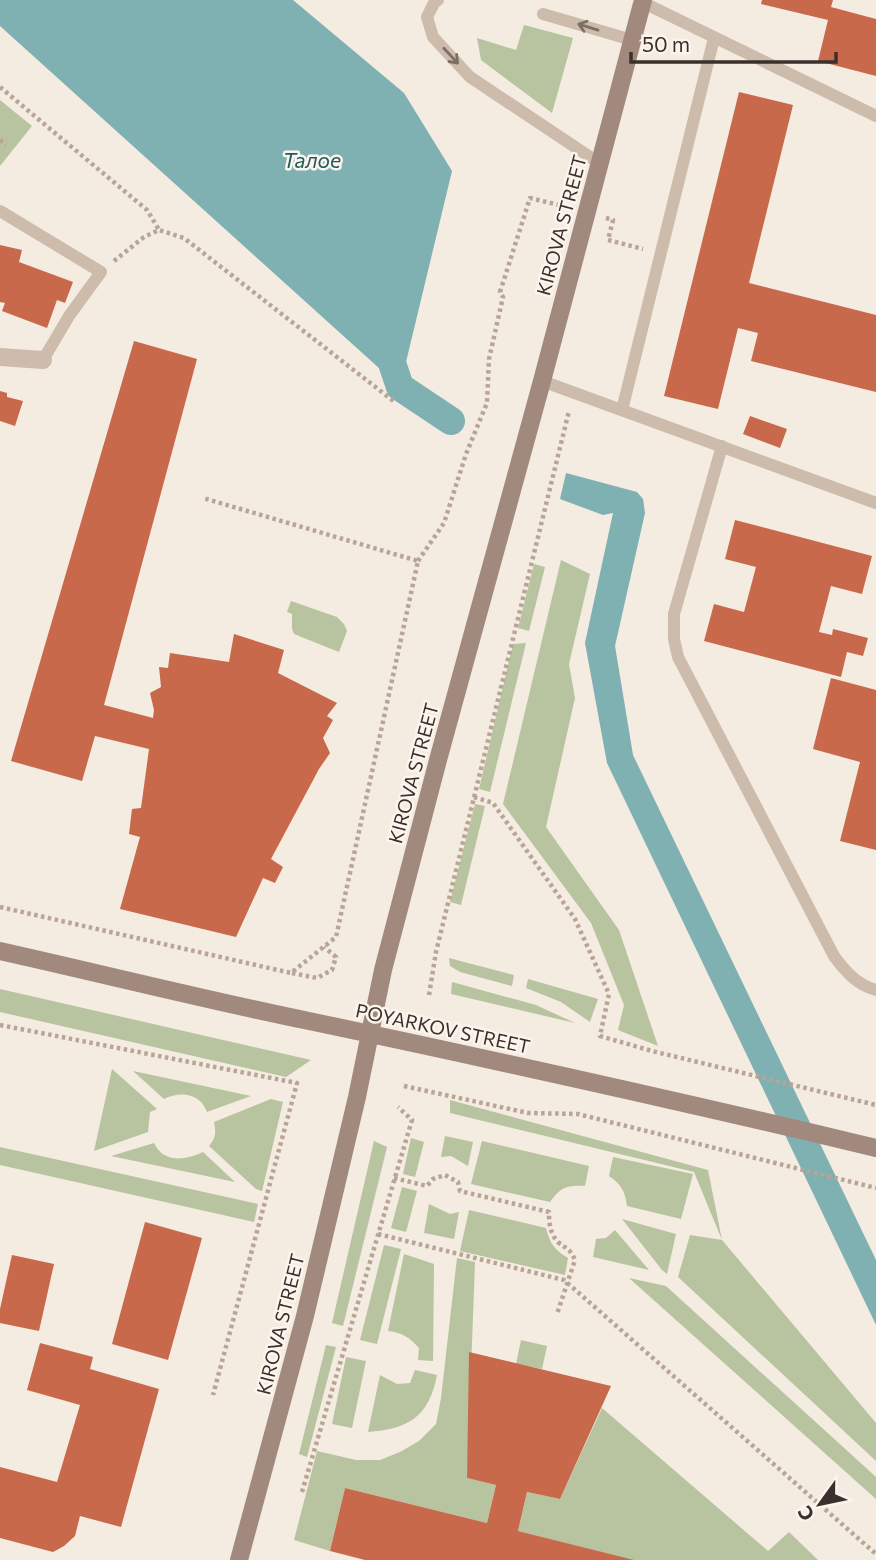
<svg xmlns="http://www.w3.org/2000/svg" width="876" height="1560" viewBox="0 0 876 1560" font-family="Commissioner,sans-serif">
  <rect width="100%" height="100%" fill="#f4ebe1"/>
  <path fill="#b8c4a0" d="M524 25 573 38 552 113 481 60 477 38 516 50Z
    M0 100 32 126 0 166Z
    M561 560 590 574 569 664 575 698 546 827 619 930 658 1046 618 1030 624 1005 591 923 503 804Z
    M534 564 545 567 529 631 518 628Z
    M291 601 337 617 344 624 347 631 339 652 294 634 292 629V614L287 612Z
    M526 643 490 792 479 789 513 644Z
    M475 804 485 806 461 905 450 902Z
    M449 958 514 975 512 986 460 972 450 966Z
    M528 979 598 999 590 1022 561 1002 526 988Z
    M452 982 536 1005 575 1023 451 994Z
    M0 989 311 1060 286 1077 0 1012Z
    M112 1069 157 1109 150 1112 148 1132 94 1151Z
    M133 1071 251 1096 207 1112C200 1093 180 1091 164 1099Z
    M271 1099 283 1102 262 1191 256 1189 209 1146C216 1137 216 1133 214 1122Z
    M450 1100 708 1170 722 1240 876 1423V1461L678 1277 690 1235 722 1240 694 1172 450 1113Z
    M445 1136 473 1142 468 1166 451 1156 441 1157Z
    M411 1138 424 1142 415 1177 403 1174Z
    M374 1141 387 1147 343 1326 332 1323Z
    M482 1141 589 1166 585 1186C566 1185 561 1187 550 1202L471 1184Z
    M154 1143C164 1164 186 1160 203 1152L235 1182 111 1156Z
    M0 1147 258 1204 254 1222 0 1165Z
    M613 1157 693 1174 681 1219 627 1206C625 1191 621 1184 609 1176Z
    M402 1187 417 1191 406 1232 391 1228Z
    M429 1204 450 1214 459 1212 454 1239 424 1233Z
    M469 1210 546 1228C550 1244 555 1250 568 1258L565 1275 460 1251Z
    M622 1219 676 1234 667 1274 662 1270Z
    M615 1230 649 1270 593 1257 596 1239 606 1238Z
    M384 1245 401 1249 377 1344 360 1340Z
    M404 1254 434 1264 433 1361 418 1360 419 1348C409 1337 403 1333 388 1331Z
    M457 1258 475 1262 467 1478 496 1485 487 1523 345 1488 330 1551 294 1540 317 1451 356 1460H380L400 1452 419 1441 436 1424 441 1398Z
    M629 1278 666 1286 876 1477V1499Z
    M521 1340 547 1346 542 1369 516 1364Z
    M326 1345 336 1347 307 1457 299 1454Z
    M346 1357 366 1361 352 1428 332 1424Z
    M415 1370 437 1375C429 1417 408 1429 368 1432L380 1375 397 1384 410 1383Z
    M602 1408 768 1551 789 1532 818 1560H631L518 1531 527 1492 560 1499Z"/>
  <path fill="#7fb0b2" d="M0 0H293L404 93 452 171 400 387 0 26Z
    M566 473 637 492 643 499 645 513 615 646 633 755 876 1260V1325L607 763 585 643 613 513 603 515 560 499Z"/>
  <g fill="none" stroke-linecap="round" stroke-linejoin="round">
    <path stroke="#7fb0b2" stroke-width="28" d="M388 351 400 387 451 421"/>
  </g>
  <path fill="#c8694b" d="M762 0H833L831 7 876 19V76L818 61 828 20 761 4Z
    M739 92 793 105 749 283 876 315V392L751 361 758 333 738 328 718 409 664 396Z
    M0 245 22 250 19 262 73 282 65 303 57 300 47 328 2 311 5 303 0 302Z
    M134 341 197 359 104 705 153 718 154 710 150 693 161 687 159 667 168 668 170 653 229 662 234 634 284 650 278 673 337 703 327 716 333 720 323 738 330 753 319 769 271 859 283 867 275 883 263 878 236 937 120 909 140 837 129 834 132 809 141 808 149 749 95 736 82 781 11 761Z
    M0 391 7 393V397L23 401 15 426 0 421Z
    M750 416 787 429 780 448 743 434Z
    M735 520 872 556 862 594 831 586 819 632 832 635 833 629 868 638 863 656 847 652 841 677 704 641 714 604 744 612 756 567 725 559Z
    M831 678 876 690V850L840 841 860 762 813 749Z
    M145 1222 202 1238 168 1360 112 1344Z
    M12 1255 54 1264 39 1331 0 1323V1309Z
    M40 1343 93 1357 90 1369 159 1389 121 1527 80 1516 75 1536 64 1546 53 1552 0 1538V1467L57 1482 80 1405 27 1390Z
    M469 1352 611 1386 560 1499 527 1492 518 1531 634 1560H365L330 1551 345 1488 487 1523 496 1485 467 1478Z"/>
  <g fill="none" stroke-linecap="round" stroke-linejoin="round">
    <path stroke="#b9a596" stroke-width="4.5" stroke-dasharray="3.5 3.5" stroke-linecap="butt" d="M0 87 147 210 159 230
      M0 140 6 145
      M606 218 613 220 608 240 643 249
      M114 261 144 237 159 230 184 238 396 403
      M418 561 444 523 466 454 487 403 489 359 503 297 500 292 530 198 567 207
      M474 797 493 803 575 919 609 994 600 1036 652 1051 876 1105
      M0 907 291 973 336 937 418 561 203 498
      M292 973 317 978 332 970 336 957 324 947
      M429 995 436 952 569 411
      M0 1025 297 1083 213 1395
      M404 1086 528 1113 578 1114 876 1188
      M394 1178 427 1186 433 1179 445 1175 458 1182 460 1191 549 1212C549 1223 550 1234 558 1242 566 1249 570 1248 575 1260L557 1314
      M378 1234 564 1280 876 1554
      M302 1492 412 1120 398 1107"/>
    <path stroke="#cdbbac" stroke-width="12" d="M438 0 434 3 427 17 433 37 470 77 599 163
      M642 2 876 116
      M543 14 632 40
      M0 211 101 272 69 316 43 360
      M542 381 876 503
      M622 410 714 38
      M722 446 674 614V639L678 657 834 956C845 971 857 985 876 990"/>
    <path stroke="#cdbbac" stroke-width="18" d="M0 357 43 360"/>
    <path stroke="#a18a7d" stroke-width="18" d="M0 951C103 974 206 1000 309 1021 499 1061 688 1103 876 1148
      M239 1560 305 1316 357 1097 383 970 438 760 542 381 643 0"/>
  </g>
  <defs><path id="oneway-shaft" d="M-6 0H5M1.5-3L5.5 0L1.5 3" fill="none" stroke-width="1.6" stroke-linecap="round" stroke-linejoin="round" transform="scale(1.75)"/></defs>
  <g stroke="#7d6f65">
    <use href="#oneway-shaft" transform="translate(588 27) rotate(-163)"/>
    <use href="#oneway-shaft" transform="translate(451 56) rotate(47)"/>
  </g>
  <g text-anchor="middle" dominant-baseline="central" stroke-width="5" stroke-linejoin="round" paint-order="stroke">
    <g font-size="19" fill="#3b302b" stroke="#fbf5ee">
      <text transform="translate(561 225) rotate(-75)">KIROVA STREET</text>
      <text transform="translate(413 773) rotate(-75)">KIROVA STREET</text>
      <text transform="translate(443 1028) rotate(12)">POYARKOV STREET</text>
      <text transform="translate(280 1324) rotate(-76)">KIROVA STREET</text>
    </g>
    <g font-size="21" font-style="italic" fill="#1f5a5e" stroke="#fbf5ee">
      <text x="312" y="159">Талое</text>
    </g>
  </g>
  <g transform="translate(820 1504) rotate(237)" stroke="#fbf5ee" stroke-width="5" paint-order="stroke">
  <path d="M0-5L12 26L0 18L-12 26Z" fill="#3b302b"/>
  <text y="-10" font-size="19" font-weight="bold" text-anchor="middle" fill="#3b302b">С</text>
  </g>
  <path d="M631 52v10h205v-10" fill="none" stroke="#3b302b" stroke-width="3.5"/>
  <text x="642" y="52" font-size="21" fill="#3b302b" stroke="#fbf5ee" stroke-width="5" paint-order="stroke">50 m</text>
</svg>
